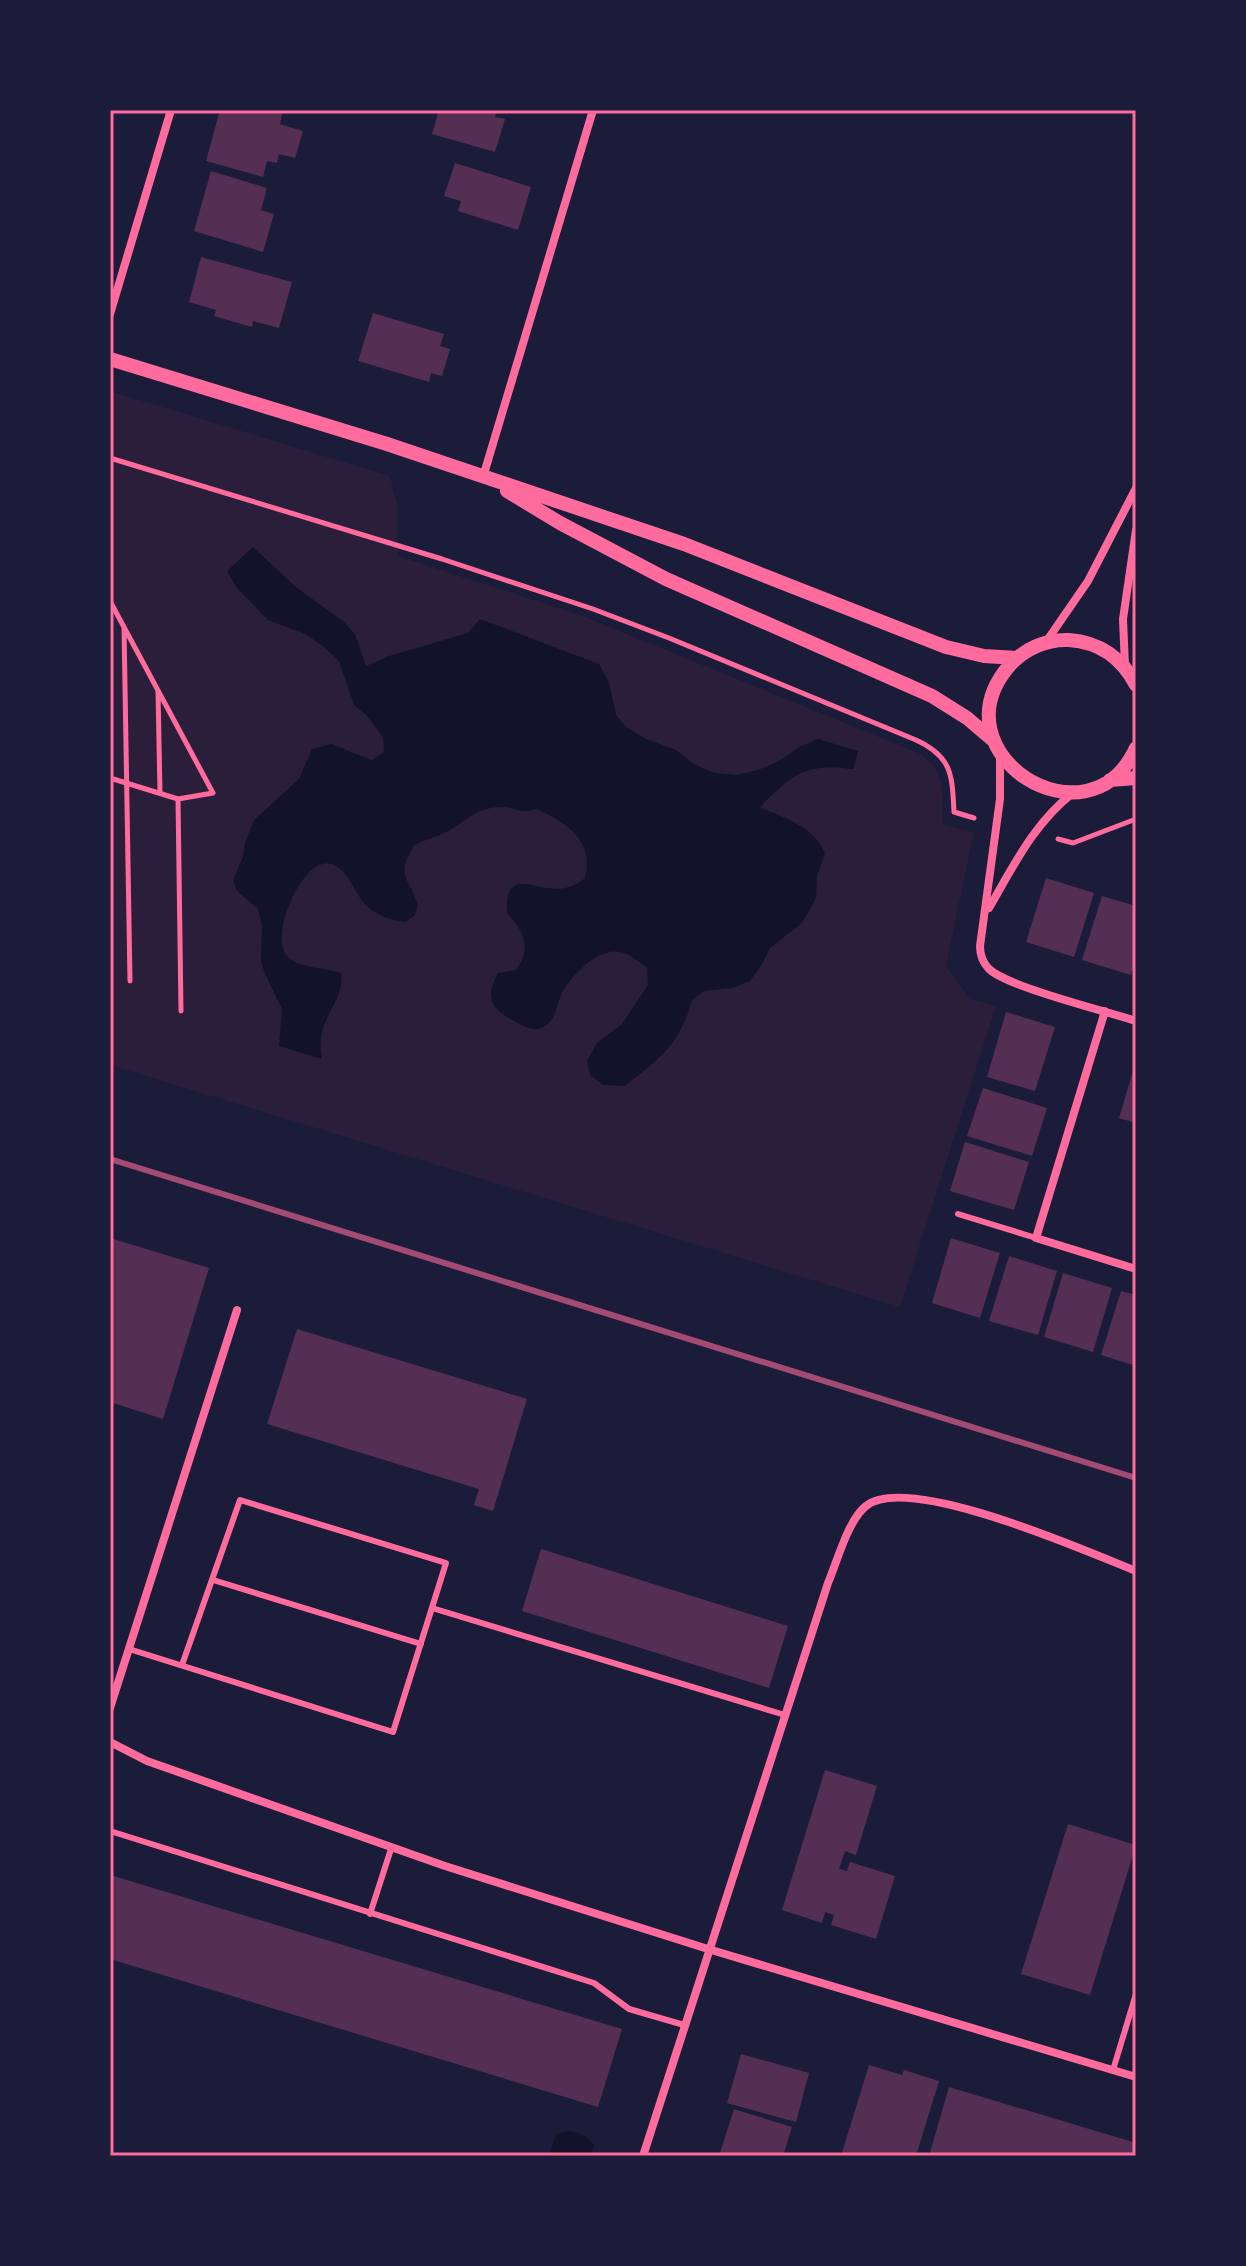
<svg xmlns="http://www.w3.org/2000/svg" width="1246" height="2266" viewBox="0 0 1246 2266" font-family="'Space Grotesk',sans-serif">
  <rect width="100%" height="100%" fill="#1b1b3a"/>
  <path fill="#2a1e3b" d="M110 391 390 476 397 504 398 556 580 615 921 754C947 774 942 795 943 825L974 832 946 966 970 999 996 1006 900 1307 110 1065Z"/>
  <path fill="#12122b" d="M253 547 297 588 343 621 355 634 366 666 389 656 468 633 480 619 599 664 609 682 616 715 626 727 646 739 676 750 694 764 714 773 737 775 758 770 779 761 799 747 818 739 858 751 853 769C804 763 793 774 760 807 784 818 814 826 825 853L817 876 816 898 802 923 770 948 762 964 750 981 733 988 704 991 692 1000C680 1045 660 1058 625 1086L603 1085 590 1075 587 1061 597 1043 622 1024 648 985 647 968C639 962 630 954 620 952 598 947 571 976 562 993 556 1005 556 1019 545 1026 535 1033 525 1027 516 1022 492 1010 484 998 498 973L516 970C532 948 524 931 507 913 505 869 530 888 556 889 568 889 576 885 585 878 594 840 568 824 537 809 516 815 517 806 501 807 475 807 464 824 444 833 434 838 424 840 414 845 395 877 409 877 418 905L415 915 406 922C391 920 378 917 367 906 353 894 345 855 319 865 297 874 269 939 288 957 300 969 325 967 341 973 346 1002 314 1017 322 1059L279 1046 282 1009 265 974 261 961 262 925 258 909 237 891 233 880 243 857 245 843 254 820 299 779 312 749 331 744 372 760 384 752 383 737 366 715 354 705 339 661 324 647 307 635 268 620 237 588 227 571Z
    M568 2131C580 2133 586 2135 594 2145L591 2156H549L556 2134Z"/>
  <path fill="#542f53" d="M220 110H283L280 124 303 131 295 158 279 154 277 163 267 161 263 177 206 161Z
    M439 110H497L495 117 505 119 495 152 432 134Z
    M455 163 531 187 518 230 458 211 461 201 444 196Z
    M211 171 267 188 261 210 274 214 263 252 194 231Z
    M201 257 292 282 279 328 253 321 252 327 214 316 216 310 189 302Z
    M373 313 444 334 440 346 450 349 442 376 431 373 429 382 358 361Z
    M1046 878 1094 893 1074 957 1026 942Z
    M1102 896 1136 906V958L1131 975 1082 960Z
    M1006 1012 1055 1027 1035 1091 987 1077Z
    M1135 1064H1136V1123L1119 1118Z
    M983 1088 1047 1108 1032 1156 967 1136Z
    M965 1142 1029 1162 1014 1210 950 1191Z
    M110 1238 209 1268 163 1419 110 1402Z
    M951 1238 1000 1253 980 1318 932 1303Z
    M1009 1256 1057 1271 1038 1335 989 1321Z
    M1063 1273 1112 1288 1093 1352 1044 1337Z
    M1121 1291 1136 1295V1366L1101 1355Z
    M297 1329 527 1399 493 1511 474 1505 479 1489 267 1424Z
    M541 1549 788 1626 769 1688 522 1611Z
    M825 1770 877 1786 856 1855 845 1851 839 1869 847 1871 850 1862 895 1876 876 1939 831 1925 834 1915 825 1912 822 1923 782 1910Z
    M1068 1824 1136 1845 1090 1995 1021 1974Z
    M110 1875 622 2029 598 2107 110 1959Z
    M741 2054 809 2073 796 2122 727 2103Z
    M869 2065 902 2075 904 2070 939 2081 916 2156H841Z
    M949 2087 1136 2143V2156H929Z
    M734 2109 792 2127 783 2156H719Z"/>
  <g fill="none" stroke-linecap="round" stroke-linejoin="round">
    <path stroke="#ff6b9d" stroke-width="5" d="M110 458 442 559 593 609 669 638 916 740C953 757 952 776 954 812L974 818
      M110 601 213 793 178 799 110 778
      M124 627 130 981
      M158 691 160 793
      M178 799 181 1011
      M1058 839 1073 843 1136 819"/>
    <path stroke="#ff6b9d" stroke-width="6" d="M958 1214 1036 1238
      M213 1580 421 1644
      M432 1608 785 1715
      M129 1649 393 1732 446 1563 240 1500 182 1665
      M110 1831 594 1983 629 2009 684 2025
      M370 1914 391 1849
      M1113 2070 1136 1994"/>
    <path stroke="#ff6b9d" stroke-width="8" d="M110 314 171 110
      M483 477 593 110
      M1046 642 1088 581 1136 488
      M1125 666 1123 619 1136 530
      M1000 753V799L980 946C980 955 982 962 989 969 1008 987 1105 1011 1136 1021
      M989 908C1014 865 1034 823 1074 792
      M1105 1011 1036 1238 1136 1269
      M110 1708 237 1310
      M110 1742 147 1761 445 1866 708 1949 1136 2077
      M643 2156 828 1583C837 1562 848 1520 866 1506 908 1472 1088 1552 1136 1571"/>
    <path stroke="#ff6b9d" stroke-width="14" d="M110 359 387 444 684 544 946 647 984 656 1017 658
      M507 491 560 523 666 579 932 696 967 718 994 741
      M1136 685C1122 658 1099 642 1069 640 1046 639 1024 649 1009 666 934 754 1089 851 1136 748
      M1110 780 1136 778"/>
    <path stroke="#a44b75" stroke-width="6" d="M110 1159 1136 1478"/>
  </g>
  <rect width="1246" height="2266" fill="none" stroke="#1b1b3a" stroke-width="224"/>
  <rect x="112" y="112" width="1022" height="2042" fill="none" stroke="#ff6b9d" stroke-width="3"/>
</svg>
